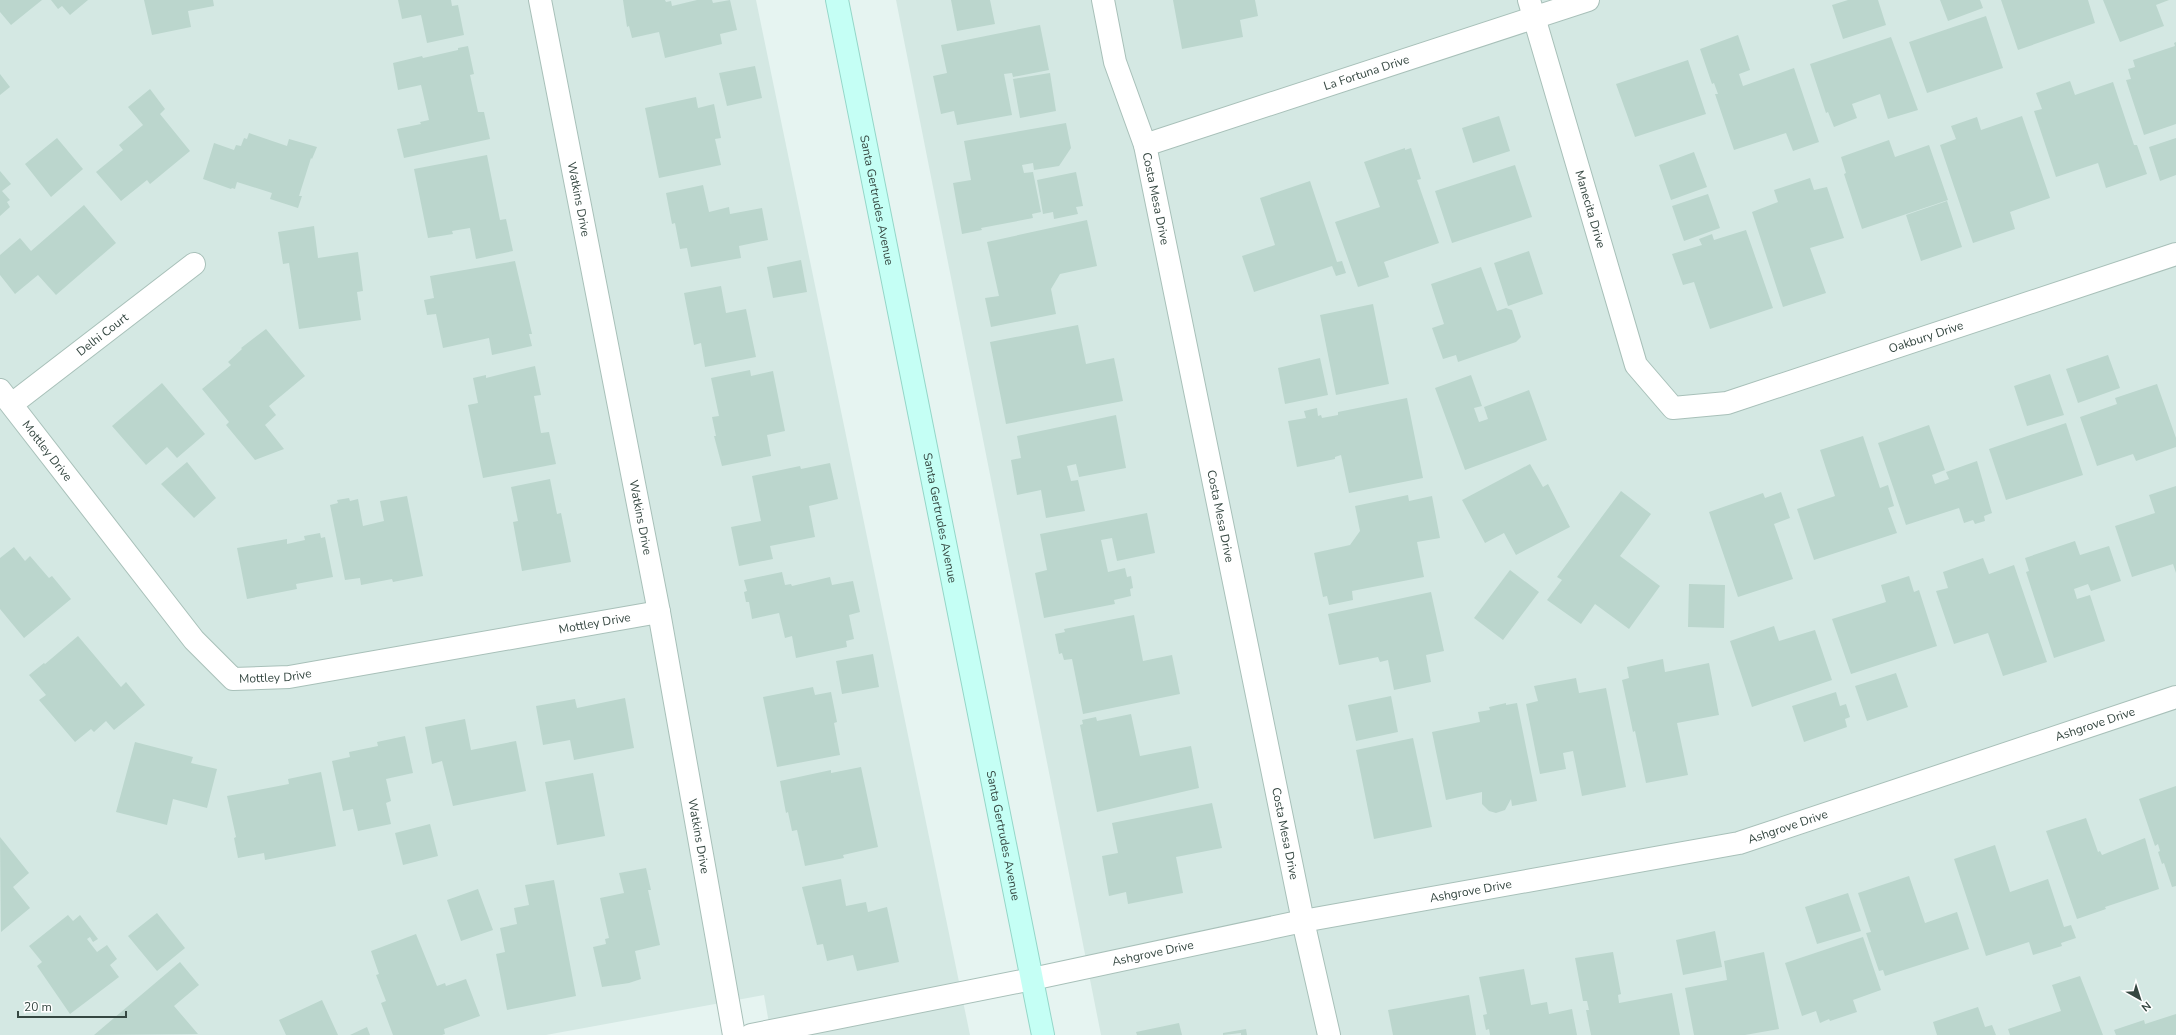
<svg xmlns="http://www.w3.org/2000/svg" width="2176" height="1035" viewBox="0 0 2176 1035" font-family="'Nunito Sans',sans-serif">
  <rect width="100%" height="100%" fill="#e6f4f1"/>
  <path fill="#d4e8e3" d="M0 0H756L970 1035H771L764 995 546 1035H0Z
    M896 0H2176V1035H1101Z"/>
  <path fill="#bbd6cd" d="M0 0H42L11 25 0 12Z
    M51 0H88L70 15 62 6 58 9Z
    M144 0H213L214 6 188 11 191 27 152 35Z
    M398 0H451L452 6 458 5 464 35 427 43 421 15 402 19Z
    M623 0H665L666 2 671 1 672 6 697 0H712L713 3 730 0 737 30 720 34 722 44 665 58 659 32 632 38 629 26 627 27Z
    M951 0H990L995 24 957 31Z
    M1173 0H1255L1258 16 1240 20 1243 37 1182 49Z
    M1848 0H1878L1886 25 1843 39 1832 5Z
    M1940 0H1980L1983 8 1948 21Z
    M2001 0H2088L2095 23 2018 50Z
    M2103 0H2169L2156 5 2164 26 2120 42Z
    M1986 16 2003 68 1927 93 1909 42Z
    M1040 25 1049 70 1013 77 1012 73 1004 74 1012 115 957 125 954 111 941 114 933 76 947 73 941 45Z
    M1738 35 1750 70 1739 74 1743 86 1794 68 1819 142 1793 151 1786 133 1734 150 1715 94H1718L1714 83 1712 84 1700 49Z
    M1891 37 1918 110 1888 119 1880 94 1852 104 1857 118 1834 127 1828 112 1826 113 1810 64Z
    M2176 42V124L2144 135 2126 80 2131 79 2128 69 2135 67 2133 60 2175 46 2174 43Z
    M468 46 474 74 470 75 478 112H484L490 139 404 158 397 129 421 124 420 122 429 120 421 85 398 90 393 63 422 56 423 58 458 50V48Z
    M1688 60 1706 114 1635 137 1616 84Z
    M755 66 762 98 727 106 719 73Z
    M1050 73 1056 111 1020 118 1013 79Z
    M0 74 10 87 0 95Z
    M2070 81 2075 95 2113 82 2134 145H2137L2147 174 2106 188 2098 163 2056 177 2034 111 2042 109 2036 93Z
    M150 89 165 109 160 114 190 151 150 184 147 180 121 201 96 172 123 150 119 145 143 125 128 107Z
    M696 97 698 108 714 104 721 138 715 139 721 165 659 178 645 108Z
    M1499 116 1510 151 1473 163 1462 128Z
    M2022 116 2050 198 2010 212 2015 229 1973 243 1940 145 1956 139 1951 126 1977 117 1981 130Z
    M1066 123 1071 148 1059 166 1034 170 1033 163 1022 165 1024 173 1033 172 1041 212 1032 214 1033 218 981 228 982 230 962 234 953 183 971 180 964 141Z
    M249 133 287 146 289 139 317 147 312 159 311 158 299 196H302L298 208 270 199 272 193 237 182 235 189 232 188 231 189 203 179 214 143 234 150 236 145 241 146 244 138 247 139Z
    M57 138 83 169 51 197 25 164Z
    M2176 138V175L2160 181 2149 147Z
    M1889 140 1895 157 1929 145 1948 200 1862 229 1844 174 1846 173 1841 157Z
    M1405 148V150L1411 148 1421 179 1417 180 1439 243 1384 262 1389 277 1358 287 1335 222 1380 207 1364 162Z
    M1694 152 1707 187 1671 200 1659 165Z
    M487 155 500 220 506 219 513 251 476 259 470 228 452 231 453 234 428 238 414 169Z
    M1515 165 1532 217 1452 243 1435 191Z
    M0 171 11 184 2 191 10 200 7 202 10 207 0 216Z
    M1076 172 1083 206 1076 207 1078 214 1054 219 1053 212 1043 214 1037 180Z
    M1810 178 1814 190 1827 187 1844 238 1810 248 1826 293 1783 307 1752 212 1778 202 1774 190Z
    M1310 181 1337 262 1342 261 1346 273 1336 276 1332 266 1254 292 1242 256 1275 245 1260 198Z
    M703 185 709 212 729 207 730 214 762 208 768 240 739 246 741 258 691 267 687 248 680 249 675 223 672 224 666 193Z
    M1708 194 1720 228 1684 241 1672 206Z
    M1947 201 1962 247 1921 261 1906 215Z
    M84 205 116 243 56 295 38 275 15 294 0 275V255L20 238 31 251Z
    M1087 220 1097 266 1060 274 1051 289 1056 314 991 327 985 298 999 296 987 242Z
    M314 226 318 258 358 252 363 291 357 292 361 320 299 329 289 263 283 264 278 232Z
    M1746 230 1773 308 1710 329 1694 282 1683 285 1672 254 1702 245 1699 239 1712 234 1714 240Z
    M1529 251 1543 294 1508 306 1494 263Z
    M801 260 807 292 773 298 767 267Z
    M515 261 532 334H529L532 346 492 355 489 338 443 348 436 314 427 315 424 300 434 298 430 276Z
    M1481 267 1497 311 1506 308 1512 310 1521 337 1516 342 1458 362 1456 355 1443 359 1432 328 1444 324 1431 284Z
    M721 286 726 313 746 309 756 357 705 367 701 343 694 345 684 293Z
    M1373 304 1389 384 1336 395 1320 315Z
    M1078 325 1086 364 1114 358 1123 401 1006 424 990 342Z
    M266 329 305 376 269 406 276 415 265 425 284 449 255 460 226 425 229 422 202 389 231 365 228 362 242 349 241 348Z
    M2108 355 2120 388 2078 403 2066 369Z
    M1320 358 1328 395 1285 404 1278 368Z
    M535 366 541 395 534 396 541 433 549 432 556 464 483 478 468 405 478 403 473 378 486 375V378Z
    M750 370 751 376 773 371 785 431 767 435 771 456 722 466 714 436H716L712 417 719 416 711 378Z
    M2050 374 2064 415 2027 426 2014 386Z
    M1471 375 1482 406 1474 408 1479 422 1488 419 1484 407 1529 390 1547 440 1465 470 1435 388Z
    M162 383 205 434 177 458 167 447 146 465 112 426Z
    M2157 384 2176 438V447L2136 461 2133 454 2097 466 2080 417 2117 404 2115 398Z
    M1407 398 1423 478 1349 493 1341 455 1335 457V459L1297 467 1288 421 1306 418 1304 411 1317 408 1318 416 1321 415 1322 418 1338 415V412Z
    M1116 415 1126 468 1079 477 1076 464 1067 466 1071 481 1078 480 1085 511 1046 518 1041 490 1017 495 1011 460 1021 458 1017 436Z
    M2066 423 2083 475 2006 500 1989 449Z
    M1929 425 1945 470 1932 475 1935 484 1949 479 1946 472 1977 461 1992 513 1984 516 1985 521 1975 524 1973 520 1964 523 1959 508 1906 525 1878 443Z
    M1863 436 1880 488 1888 485 1894 506 1888 508 1897 533 1814 560 1797 509 1835 496 1820 450Z
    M187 462 216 498 194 518 161 484Z
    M830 463 838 499 809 506 815 537 770 546 773 559 739 566 731 527 761 521 752 476 800 466 801 469Z
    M1530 464 1543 487 1548 484 1570 527 1516 555 1504 533 1485 543 1462 500Z
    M550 479 557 514 561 513 571 562 522 571 513 522 518 521 511 487Z
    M2176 486V573L2173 564 2132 577 2115 526 2155 513 2149 495Z
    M1621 491 1651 514 1620 556 1660 586 1629 629 1595 604 1581 624 1547 600 1562 580 1557 577Z
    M1781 492 1790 518 1774 524 1793 579 1738 597 1709 512 1763 493 1765 498Z
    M1408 495 1409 501 1432 496 1440 538 1417 542 1424 577 1352 591 1353 600 1329 605 1327 596 1323 597 1314 553 1350 545 1360 531 1355 506Z
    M407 496 423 576 393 582 392 579 361 585 360 578 345 580 330 505 338 503 337 500 349 498 350 501 358 499 363 526 384 521 380 501Z
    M1147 513 1155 553 1117 561 1112 538 1101 540 1108 572 1125 568 1127 577 1131 576 1133 588 1130 589 1131 596 1114 600 1115 604 1044 618 1035 573 1047 570 1040 534Z
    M320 533 321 538 325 537 333 577 296 584 297 589 247 599 237 548 287 539V544L305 540 304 536Z
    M2075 541 2080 555 2109 546 2121 581 2091 591 2088 584 2074 589 2077 599 2090 595 2105 641 2054 658 2026 572 2029 571 2025 558Z
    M14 547 25 561 30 556 49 578 52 576 71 599 24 638 0 609V558Z
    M1983 558 1989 574 2014 565 2047 662 2003 676 1988 633 1954 644 1936 591 1948 588 1943 572Z
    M1510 570 1539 592 1503 640 1474 618Z
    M782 572 785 585 791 584 792 586 830 577 832 585 853 581 860 612 849 615 854 639 846 641 847 647 796 658 792 636 785 638 779 613 752 619 749 602H746L744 592 747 591 744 580Z
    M1909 576 1914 592 1919 590 1937 646 1851 674 1832 619 1886 602 1881 585Z
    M1689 584 1725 585 1724 628 1688 627Z
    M1431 592 1444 651 1426 655 1431 682 1394 690 1388 660 1380 662 1378 657 1339 665 1328 614Z
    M1134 615 1143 661 1172 655 1180 694 1083 714 1072 659 1064 660 1062 653 1059 654 1055 634 1065 632 1064 629Z
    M1774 626 1779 641 1815 630 1832 680 1752 707 1730 641Z
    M78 636 121 687 126 682 145 705 114 730 106 721 94 732 91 729 75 742 39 700 46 695 29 675 44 663 45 664Z
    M873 654 879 687 842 694 836 661Z
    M1663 659 1665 672 1709 663 1719 715 1677 723 1688 775 1646 783 1635 731 1633 732 1622 680 1629 678 1627 667Z
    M1896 673 1908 707 1867 721 1855 686Z
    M1576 678 1579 693 1606 688 1626 787 1582 796 1573 751 1563 753 1566 769 1540 774 1526 704 1538 701 1534 686Z
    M813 687 815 695 831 692 837 722 834 723 840 755 777 767 763 697Z
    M1836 692 1840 706 1846 704 1850 717 1845 719 1847 727 1804 742 1792 706Z
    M1391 696 1398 732 1356 741 1348 705Z
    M625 698 634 748 574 760 570 740 543 745 536 706 575 699 577 708Z
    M1506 703V705L1517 703 1537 801 1512 806 1511 799 1505 810 1496 813 1489 811 1482 804V792L1446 800 1432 732 1480 722 1478 712 1490 710 1489 707Z
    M1131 714 1140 756 1191 746 1199 788 1097 812 1080 725 1083 724 1082 720 1096 717 1097 721Z
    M465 719 471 750 516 741 526 791 453 806 442 761 432 764 425 727Z
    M405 736 413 773 386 779 391 801 386 803 391 824 358 831 353 809 343 811 332 761 350 757 349 752 378 746 377 742Z
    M1413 738 1432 827 1374 839 1356 750Z
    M135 742 193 757 191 763 217 769 207 808 173 799 167 825 116 812Z
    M861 767 878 847 843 855 844 858 805 866 797 830 792 831 788 812 786 813 780 781 831 770V773Z
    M321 772 336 846 265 860 264 853 238 858 234 838 236 837 227 796 289 784 288 779Z
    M593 773 605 836 557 845 545 782Z
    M2176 786V886L2172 887 2164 863 2162 864 2158 852 2160 851 2158 844 2155 846 2139 799Z
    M1212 803 1222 848 1176 857 1183 893 1128 904 1126 892 1109 896 1102 856 1118 853 1112 823Z
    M2086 818 2098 852 2100 851 2102 855 2145 838 2159 889 2105 907 2106 909 2077 919 2046 831Z
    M430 824 438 856 403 865 395 833Z
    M0 837 29 873 13 887 30 908 1 932Z
    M1995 845 2010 892 2048 879 2064 927 2071 925 2076 938 2061 943 2062 946 2033 955 2029 942 1986 956 1954 859Z
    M646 868 651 890H648L660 945 635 951 641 979 629 983 602 987 593 947 606 944 605 939 609 938 600 898 624 893 619 873Z
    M1909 876 1925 923 1957 912 1969 949 1885 976 1883 970 1879 971 1866 933 1871 932 1858 893Z
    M841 879 846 906 866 902 868 912 887 907 899 962 857 971 853 955 827 961 823 944 817 945 802 887Z
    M554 880 576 996 507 1010 496 954 505 952 500 928 517 924 514 908 529 905 525 885Z
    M478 889 493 930 461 941 447 900Z
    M1848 893 1861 931 1817 944 1805 907Z
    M157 913 185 948 157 971 128 936Z
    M68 915 73 921 80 915 98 939 93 942 90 937 87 939 97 952 107 945 117 959 110 965 119 977 70 1014 37 966 42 962 29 946Z
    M1715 931 1722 967 1683 975 1676 940Z
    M416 934 437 986 445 983 446 986 466 979 480 1016 444 1029 445 1034 442 1035H393L381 1003 386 1001 376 975 379 974 371 951Z
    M1863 937 1881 990 1853 1000 1857 1012 1830 1021 1829 1019 1820 1023 1816 1011 1802 1016 1785 963Z
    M1613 952 1621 994 1618 995 1619 1003 1672 993 1680 1035H1591L1586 1010H1589L1587 1001H1583L1575 958Z
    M1764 952 1779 1029 1745 1035H1694L1685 988 1727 980 1724 961Z
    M180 962 199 985 174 1006 198 1034 94 1035Z
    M1524 969 1531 1005 1547 1002 1549 1014 1572 1009 1577 1035H1490L1489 1029 1486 1030 1483 1015 1487 1014 1479 977Z
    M2080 976 2103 1035H2010L2008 1029 2061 1011 2052 985Z
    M1469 995 1476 1035H1393L1388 1010Z
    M322 1000 338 1035H286L279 1020Z
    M1978 1007 1985 1027 1992 1025 1996 1035H1937L1933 1022Z
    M2176 1014V1035H2116L2114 1030 2144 1020 2145 1024Z
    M1179 1023 1182 1035H1137L1136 1032Z
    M367 1027 370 1035H350Z
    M1246 1029 1247 1035H1241V1033L1223 1035V1033Z"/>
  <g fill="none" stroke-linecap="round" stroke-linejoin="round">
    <g stroke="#a8c0b9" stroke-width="24">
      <g id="minor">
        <path id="s1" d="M540 0 659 612 734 1035"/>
        <path id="s2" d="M1103 0 1115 62 1145 145 1303 921 1329 1035"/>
        <path id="s3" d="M1529 0 1636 365 1673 408 1727 403 2176 254"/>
        <path id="s4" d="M1145 145 1588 0"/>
        <path id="s5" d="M0 390 194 640 233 679 289 677 659 612"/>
        <path id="s6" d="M12 404 194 264"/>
        <path id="s7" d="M751 1035 1032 979 1303 921 1739 843 2176 697"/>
      </g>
    </g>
    <g stroke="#94d6c8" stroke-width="24">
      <g id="secondary">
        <path id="s8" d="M837 0 1043 1035"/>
      </g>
    </g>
    <use href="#minor" stroke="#fff" stroke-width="22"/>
    <use href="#secondary" stroke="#c5fff5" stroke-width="22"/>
  </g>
  <g text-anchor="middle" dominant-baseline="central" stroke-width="3.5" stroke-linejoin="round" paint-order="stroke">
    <g font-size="12" fill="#354741" stroke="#fff">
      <text stroke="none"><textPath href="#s4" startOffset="233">La Fortuna Drive</textPath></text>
      <text stroke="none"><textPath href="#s1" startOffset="203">Watkins Drive</textPath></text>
      <text stroke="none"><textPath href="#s2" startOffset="206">Costa Mesa Drive</textPath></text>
      <text stroke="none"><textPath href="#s8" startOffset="204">Santa Gertrudes Avenue</textPath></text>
      <text stroke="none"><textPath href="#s3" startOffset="218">Manecita Drive</textPath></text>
      <text stroke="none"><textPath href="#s6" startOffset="114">Delhi Court</textPath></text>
      <text stroke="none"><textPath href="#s3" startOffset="701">Oakbury Drive</textPath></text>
      <text stroke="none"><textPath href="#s5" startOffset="77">Mottley Drive</textPath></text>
      <text stroke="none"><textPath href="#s2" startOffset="530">Costa Mesa Drive</textPath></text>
      <text stroke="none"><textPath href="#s1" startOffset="527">Watkins Drive</textPath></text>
      <text stroke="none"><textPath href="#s8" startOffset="528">Santa Gertrudes Avenue</textPath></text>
      <text stroke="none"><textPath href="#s5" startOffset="738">Mottley Drive</textPath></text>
      <text stroke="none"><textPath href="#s5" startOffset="414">Mottley Drive</textPath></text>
      <text stroke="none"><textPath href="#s7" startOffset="1382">Ashgrove Drive</textPath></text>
      <text stroke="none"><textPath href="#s7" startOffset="1058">Ashgrove Drive</textPath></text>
      <text stroke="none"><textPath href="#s2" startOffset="854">Costa Mesa Drive</textPath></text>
      <text stroke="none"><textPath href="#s8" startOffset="852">Santa Gertrudes Avenue</textPath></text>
      <text stroke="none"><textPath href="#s1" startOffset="851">Watkins Drive</textPath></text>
      <text stroke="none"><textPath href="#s7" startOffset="734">Ashgrove Drive</textPath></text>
      <text stroke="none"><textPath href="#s7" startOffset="410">Ashgrove Drive</textPath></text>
    </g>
  </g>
  <g transform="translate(2140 999) rotate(141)" stroke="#ffffff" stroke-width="3" paint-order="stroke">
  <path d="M0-3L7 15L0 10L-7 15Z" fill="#354741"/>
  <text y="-6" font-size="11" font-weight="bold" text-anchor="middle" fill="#354741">N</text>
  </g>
  <path d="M18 1011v6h108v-6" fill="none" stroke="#354741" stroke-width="2"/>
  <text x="24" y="1011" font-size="12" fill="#354741" stroke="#ffffff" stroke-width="3" paint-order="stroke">20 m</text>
</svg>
